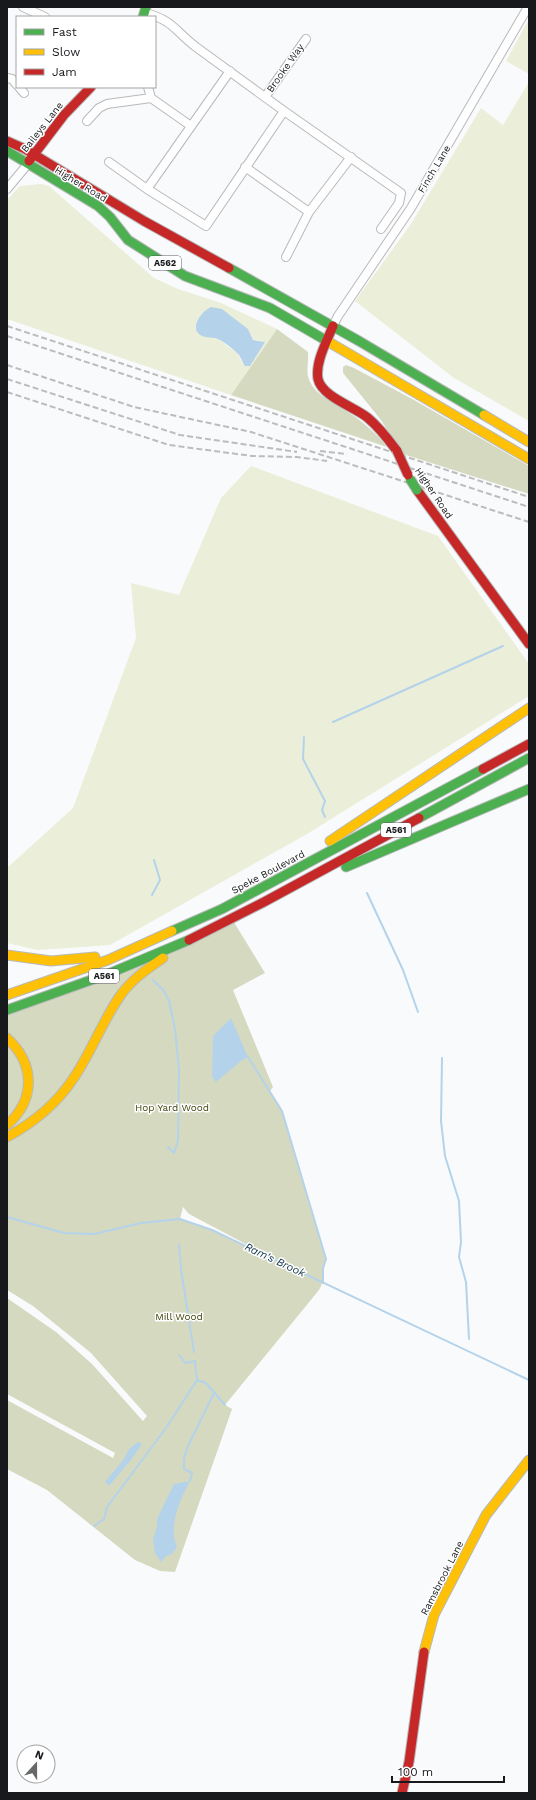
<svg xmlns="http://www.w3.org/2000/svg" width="536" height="1800" viewBox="0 0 536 1800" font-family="'Work Sans',sans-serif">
  <rect width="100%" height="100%" fill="#f9fafc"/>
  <path fill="#ebeed8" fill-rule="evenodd" d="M529 19V74L506 61Z
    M529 82V421L454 378 355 301 411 224 481 108 503 125Z
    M41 184 49 186 154 278 178 289 221 303 277 329 231 395 7 319V200L20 186ZM230 315 249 331 253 340 263 341 243 364 237 352 228 347 223 342 219 339 202 336Z
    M251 466 438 536 529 664V696L307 834 110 945 38 950 7 943V868L73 808 136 638 131 583 179 595 221 498Z"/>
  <path fill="#d5d9c0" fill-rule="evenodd" d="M277 329 308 352C309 363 305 372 310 382 318 398 335 402 348 412 363 422 376 433 387 447L231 395Z
    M346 365 354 368 414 400 529 466V494L403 454 381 420 343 373V367Z
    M232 919 265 973 233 990 273 1087 270 1091 282 1111 326 1259C322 1270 325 1281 319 1290L225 1405 232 1409 175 1572 160 1571 135 1560 47 1490 7 1469V1400L113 1458 115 1453 7 1394V1298L56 1332 92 1364 143 1421 147 1416 91 1353 33 1306 7 1290V1010ZM183 1207 189 1214 310 1278 212 1230 180 1219Z"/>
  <path fill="#b4d3ea" d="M211 307 222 309 248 329 253 340 265 342 250 366H245C242 362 241 356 237 353 236 351 221 340 220 340 213 336 204 339 199 334 190 326 203 310 211 307Z
    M231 1018 248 1057 241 1061 216 1082 212 1077 213 1036Z
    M138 1442 142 1444 131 1460 109 1486 105 1482 124 1459 129 1449Z
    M190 1481C180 1499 168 1526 177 1547L172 1554 166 1556 161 1562 155 1553 153 1539 157 1527V1519L174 1484Z"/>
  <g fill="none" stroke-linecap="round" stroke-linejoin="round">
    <path stroke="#b4d3ea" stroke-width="2" d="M333 722 503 646
      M304 737 303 759 325 801 322 810 325 817
      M367 893 403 970 418 1012
      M152 895 160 880 154 860
      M153 980 164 991 169 1001 175 1029 179 1070 178 1141 174 1153 168 1147
      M248 1057 282 1111 326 1259 323 1268V1283
      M442 1058 441 1121 445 1156 459 1201 461 1242 459 1257 466 1282 469 1339
      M7 1217 64 1233 94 1234 141 1223 180 1219 212 1230 529 1380
      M179 1244 181 1269 194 1352
      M197 1380 206 1383 225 1405
      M190 1481 192 1473 184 1469V1458L188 1446 214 1393
      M94 1526 104 1519 107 1507 166 1428 197 1380 195 1361 185 1363 179 1355"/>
    <g stroke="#b7b9bb" stroke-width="10">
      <path id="street" d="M23 7 45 17
        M145 13C173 20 175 31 196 47L284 111 401 193 399 203 381 229
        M7 78 12 79 17 85
        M19 87 24 93
        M148 87 151 98 191 126
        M265 97 306 39
        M87 121 99 108 107 104 151 98
        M109 162 147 189 206 226 284 111
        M245 167 309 212
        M7 189 27 165
        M147 189 230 71
        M286 257 309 212 351 157
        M333 326 338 316 411 208 528 7"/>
    </g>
    <g stroke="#b7b9bb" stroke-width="11">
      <path id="fast" d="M143 17 146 7
        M7 151 98 206 110 217 128 240 185 276 270 308 327 341
        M229 268 359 341 484 415
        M419 818 529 758
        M346 867 529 789
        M172 931 222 909 483 769
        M7 1010 108 974 189 940"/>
    </g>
    <g stroke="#b7b9bb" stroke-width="11">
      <path id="slow" d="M327 341 529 459
        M484 415 529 442
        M330 841 529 708
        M7 955 51 961 95 957
        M7 995 108 960 172 931
        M7 1038C35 1064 36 1099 7 1125
        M7 1137C33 1123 57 1103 73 1079 91 1053 102 1022 120 996 131 980 147 969 163 958
        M424 1652 434 1615 486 1515 529 1460"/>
    </g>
    <g stroke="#b7b9bb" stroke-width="11">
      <path id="jam" d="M7 141 25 149 144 221 229 268
        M29 161 64 115 91 87
        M333 326C327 341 315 362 318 379 322 397 355 407 368 418 380 428 388 439 397 451
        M417 490 529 644
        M483 769 529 744
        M189 940 264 902 419 818
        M402 1793 409 1762 424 1652"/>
    </g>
    <use href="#street" stroke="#fefeff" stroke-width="8"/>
    <use href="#fast" stroke="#4caf50" stroke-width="9"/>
    <use href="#slow" stroke="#ffc107" stroke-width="9"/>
    <use href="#jam" stroke="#c62828" stroke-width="9"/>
    <path stroke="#bcbcbc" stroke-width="2" stroke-dasharray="6 3" stroke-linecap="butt" d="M7 326 529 497
      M7 336 529 507
      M7 365 134 407 251 432 529 522
      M7 379 180 435 297 452
      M7 392 169 445 252 456 297 457 327 461
      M320 451 347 454"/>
    <g stroke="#b7b9bb" stroke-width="11" stroke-linecap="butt">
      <path id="fast-bridge" d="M410 479 417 490"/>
    </g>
    <g stroke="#b7b9bb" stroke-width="11" stroke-linecap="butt">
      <path id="jam-bridge" d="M397 451 408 475"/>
    </g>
    <use href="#fast-bridge" stroke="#4caf50" stroke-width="9"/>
    <use href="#jam-bridge" stroke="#c62828" stroke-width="9"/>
  </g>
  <g text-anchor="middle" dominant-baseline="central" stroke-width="3" stroke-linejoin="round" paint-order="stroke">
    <g fill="#fff" stroke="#5d5e60" stroke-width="1">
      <rect x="149" y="256" width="32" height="14" rx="3"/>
      <rect x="381" y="823" width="30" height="14" rx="3"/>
      <rect x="89" y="969" width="30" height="14" rx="3"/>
    </g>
    <g font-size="9" font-weight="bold" fill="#17191c">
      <text x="165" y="263">A562</text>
      <text x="396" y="830">A561</text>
      <text x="104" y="976">A561</text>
    </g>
    <g font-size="10" fill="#17191c" stroke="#fff">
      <text transform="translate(285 68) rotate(-55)">Brooke Way</text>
      <text transform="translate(42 127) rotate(-52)">Baileys Lane</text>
      <text transform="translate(434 169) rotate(-59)">Finch Lane</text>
      <text transform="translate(81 184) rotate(31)">Higher Road</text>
      <text transform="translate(434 493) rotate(56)">Higher Road</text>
      <text transform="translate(268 872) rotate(-28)">Speke Boulevard</text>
      <text transform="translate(442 1578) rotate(-63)">Ramsbrook Lane</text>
    </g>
    <g font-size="10" fill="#42460e" stroke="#fff">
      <text x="172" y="1107">Hop Yard Wood</text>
      <text x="179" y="1316">Mill Wood</text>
    </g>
    <g font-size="11" font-style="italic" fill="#0c3047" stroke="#fff">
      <text transform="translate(275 1260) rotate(25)">Ram's Brook</text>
    </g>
  </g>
  <rect width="536" height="1800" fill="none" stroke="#17191c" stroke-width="16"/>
  <rect x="16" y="16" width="140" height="72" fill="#ffffff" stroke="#a2a3a4"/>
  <rect x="24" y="29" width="20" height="6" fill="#4caf50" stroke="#a2a3a4"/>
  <text x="52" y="36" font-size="12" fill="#17191c">Fast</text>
  <rect x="24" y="49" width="20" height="6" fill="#ffc107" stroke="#a2a3a4"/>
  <text x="52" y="56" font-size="12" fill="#17191c">Slow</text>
  <rect x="24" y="69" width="20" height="6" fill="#c62828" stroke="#a2a3a4"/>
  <text x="52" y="76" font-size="12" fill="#17191c">Jam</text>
  <g transform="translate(36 1764) rotate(21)"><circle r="19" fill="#ffffff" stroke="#a2a3a4"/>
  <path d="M0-3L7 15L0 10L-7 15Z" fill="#66686a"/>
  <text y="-6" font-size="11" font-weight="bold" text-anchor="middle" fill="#17191c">N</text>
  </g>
  <path d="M392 1776v6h112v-6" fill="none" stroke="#17191c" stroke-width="2"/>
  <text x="398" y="1776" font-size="12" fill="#17191c" stroke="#ffffff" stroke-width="3" paint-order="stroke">100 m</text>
</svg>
